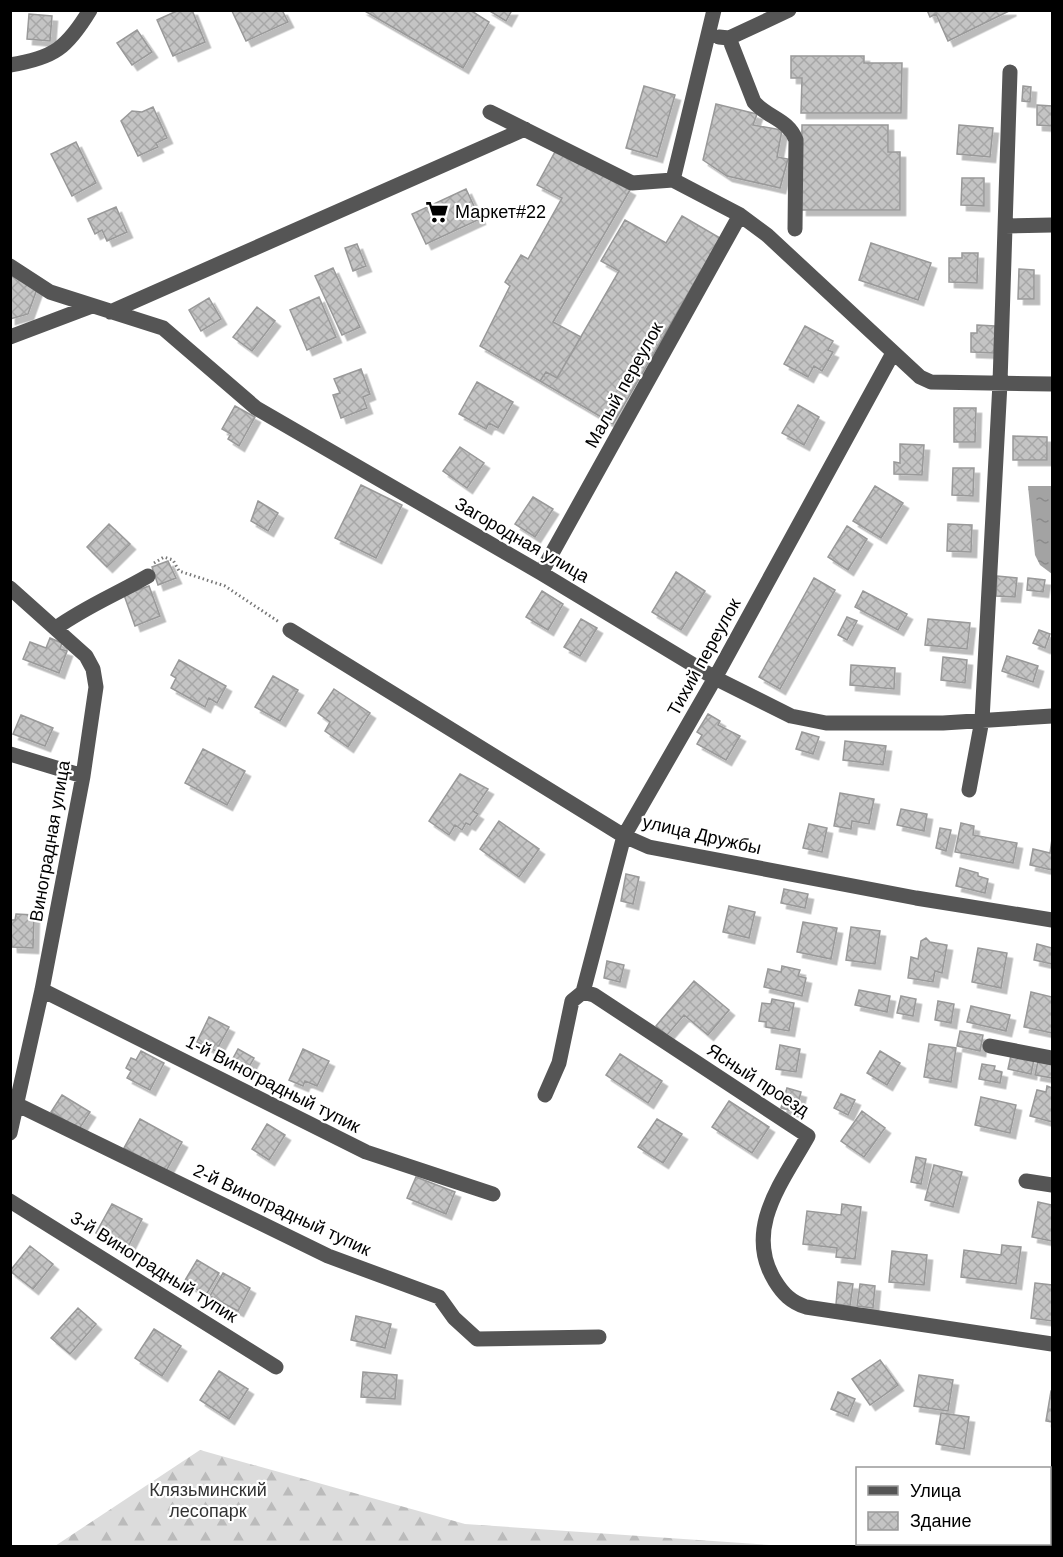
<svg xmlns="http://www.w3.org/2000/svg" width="1063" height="1557" viewBox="0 0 1063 1557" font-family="Arial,sans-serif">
  <defs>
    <pattern id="forest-firs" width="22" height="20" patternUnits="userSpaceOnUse" patternTransform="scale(1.5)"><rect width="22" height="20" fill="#dcdcdc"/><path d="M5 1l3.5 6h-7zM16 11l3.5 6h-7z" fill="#bbb"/></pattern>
    <pattern id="water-ripples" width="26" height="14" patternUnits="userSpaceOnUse" patternTransform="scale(1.5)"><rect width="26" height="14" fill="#a3a3a3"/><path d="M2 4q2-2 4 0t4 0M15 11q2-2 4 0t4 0" fill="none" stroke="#8b8b8b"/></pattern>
    <pattern id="building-cross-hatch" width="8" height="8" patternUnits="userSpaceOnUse" patternTransform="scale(1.5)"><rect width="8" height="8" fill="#c4c4c4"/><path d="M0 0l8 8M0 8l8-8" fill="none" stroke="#a7a7a7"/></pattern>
    <filter id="shadow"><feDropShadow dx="5.5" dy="5.5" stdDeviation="0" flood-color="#0004"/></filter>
  </defs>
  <rect width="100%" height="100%" fill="#fff"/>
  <path fill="url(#forest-firs)" d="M200 1450 465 1524 784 1546H55Z"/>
  <path fill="url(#water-ripples)" d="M1028 486H1052V574L1040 565 1035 555Z"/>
  <path fill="url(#building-cross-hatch)" stroke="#999" stroke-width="1.5" filter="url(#shadow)" d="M179 10H192L205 42 173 56 157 20Z
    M282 10 288 22 246 41 232 11Z
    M363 10H470L489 22 463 68Z
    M488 10H512L506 21Z
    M927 10H1011L948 41 936 14 930 17Z
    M29 14 52 16 50 41 27 39Z
    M137 30 152 52 132 65 117 43Z
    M791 56H864V63H902L901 113H801L802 78H791Z
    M644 86 675 95 657 157 626 148Z
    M1023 86 1031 87 1030 102 1022 101Z
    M716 104 757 114 753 125 782 130 777 157 788 159 780 188 727 176 703 160Z
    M1037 105 1052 106V126L1037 125Z
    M153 107 167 138 156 143 158 147 138 156 121 121 132 111 142 112Z
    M802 125H888V152H900V210H801Z
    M959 125 993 128 990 157 957 154Z
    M76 142 96 183 72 196 51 154Z
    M556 150 630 190 553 322 581 337 557 378 546 372 540 381 480 346 510 286 505 282 521 255 528 259 562 198 537 185Z
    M962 178H984V206L961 205Z
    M466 189 480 219 426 244 412 214Z
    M116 207 127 232 107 241 102 230 95 234 88 219Z
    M682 216 720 238 613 424 540 381 546 372 557 378 619 271 601 261 625 220 666 243Z
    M871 243 931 263 918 300 859 280Z
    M357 244 366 266 353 271 345 248Z
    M962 253H978L977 283 949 282V258H962Z
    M333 268 360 327 342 335 315 276Z
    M1019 269 1034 270V299H1018Z
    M10 275 37 289 28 314 10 319Z
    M319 297 336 337 307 350 290 310Z
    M209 298 221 319 201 331 189 310Z
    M257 307 275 321 252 351 233 337Z
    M977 325 995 326 994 353 971 352V333H977Z
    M805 326 833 341 828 350 833 352 822 371 814 366 808 377 784 364Z
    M361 369 370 394 363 397 367 408 341 418 333 395 340 393 334 379Z
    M477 382 513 402 498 428 489 423 486 429 459 414Z
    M798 405 819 417 804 445 782 433Z
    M235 406 255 417 239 446 228 439 231 434 222 429Z
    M954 408H976L975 442H954Z
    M1013 436 1047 437V460H1013Z
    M900 444 924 445 922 475 894 474V462L900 463Z
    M460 447 484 463 467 488 443 471Z
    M953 468H974L973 496 952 495Z
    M361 485 402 505 376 558 335 538Z
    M875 486 903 503 881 538 853 521Z
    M533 497 553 509 535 537 515 524Z
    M258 501 278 513 268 531 251 521Z
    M109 524 130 544 107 567 87 547Z
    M948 524 972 525 971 552 947 551Z
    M847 526 867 539 848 570 828 557Z
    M168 561 176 578 158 585 152 567Z
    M676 572 705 591 681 630 652 612Z
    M997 576 1017 578 1015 597 996 596Z
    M814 578 835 590 780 689 759 677Z
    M1028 578 1045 580 1043 592 1027 590Z
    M149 586 160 616 135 626 124 595Z
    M542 591 563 604 548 630 526 617Z
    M863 591 907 614 898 630 855 607Z
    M847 617 857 621 847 640 838 635Z
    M581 619 597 628 580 656 564 647Z
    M928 619 970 623 967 649 925 645Z
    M1039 630 1050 634 1045 648 1033 643Z
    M50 638 62 643 60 649 67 651 59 673 23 659 30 642 46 648Z
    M1007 656 1038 666 1033 682 1002 671Z
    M943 657 967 660 965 683 941 680Z
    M179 660 226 686 217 703 209 698 205 707 171 688 176 678 171 675Z
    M851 665 895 668 894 689 850 685Z
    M273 676 298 690 280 721 255 707Z
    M334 689 370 713 348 747 325 731 330 722 318 713Z
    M708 714 720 721 718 725 740 736 726 760 697 744 702 735 697 732Z
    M21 715 53 728 45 746 13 734Z
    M802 732 819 737 813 754 796 749Z
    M845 741 886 746 883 765 843 760Z
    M203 749 245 771 227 805 185 783Z
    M460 774 488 789 473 811 478 814 470 825 466 823 462 830 455 825 449 835 429 821Z
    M840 793 874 799 869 824 852 821 851 829 834 826Z
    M901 809 927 814 924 831 897 825Z
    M499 821 539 849 519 877 480 849Z
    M961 823 974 826 973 835 1017 843 1013 863 955 852Z
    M809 824 827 828 822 852 803 848Z
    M940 828 951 830 946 851 936 848Z
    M1052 839V870L1030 865 1033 849 1050 853Z
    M960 868 978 873V876L988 879 985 893 956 886Z
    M626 874 639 877 633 904 621 901Z
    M784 889 808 894 805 908 781 903Z
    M729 906 755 912 749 938 723 932Z
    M16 914 34 915 33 948 12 947 10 920H15Z
    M803 922 837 928 831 959 797 952Z
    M851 927 880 931 875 964 846 960Z
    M926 938 930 942 947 945 942 973 935 971 933 982 908 978 911 957 918 959 921 941Z
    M1037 944 1052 948V964L1034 960Z
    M978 948 1007 953 1001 988 972 982Z
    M607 961 624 965 620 982 604 978Z
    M782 966 800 970 798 976 806 978 802 996 764 987 768 969 781 972Z
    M694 981 729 1010 708 1035 684 1015 667 1035 656 1026Z
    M859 990 890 996 887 1012 855 1005Z
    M1031 992 1052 997V1033L1024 1027Z
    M901 996 916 999 913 1016 897 1013Z
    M772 999 794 1003 789 1031 766 1027V1022L759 1021 762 1003 771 1004Z
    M938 1001 954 1004 951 1023 935 1020Z
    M971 1006 1010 1015 1006 1031 967 1022Z
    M209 1017 229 1027 216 1051 197 1042Z
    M960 1031 983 1035 980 1051 957 1046Z
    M929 1044 956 1048 951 1082 924 1077Z
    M780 1045 800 1049 796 1072 776 1069Z
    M238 1049 254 1058 246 1072 230 1064Z
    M303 1049 329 1061 317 1086 305 1081 303 1086 289 1080Z
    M141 1051 164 1063 150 1090 127 1078 131 1071 126 1068 131 1058 136 1060Z
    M880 1051 900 1063 887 1085 867 1073Z
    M620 1054 662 1081 648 1103 606 1075Z
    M1011 1055 1034 1059 1031 1074 1008 1069Z
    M1038 1061 1052 1063V1078L1035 1075Z
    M982 1064 995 1066 994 1070 1002 1072 1000 1083 979 1079Z
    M1047 1086 1052 1088V1122L1030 1116 1037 1090 1046 1092Z
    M787 1088 801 1092 796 1112 781 1108Z
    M841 1094 855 1100 848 1115 834 1108Z
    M62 1095 90 1112 79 1129 51 1112Z
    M981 1097 1016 1105 1010 1133 975 1125Z
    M729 1101 769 1127 752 1153 712 1127Z
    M862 1111 885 1128 864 1157 841 1141Z
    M140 1119 182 1142 166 1171 124 1148Z
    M657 1119 682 1134 663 1163 638 1147Z
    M267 1124 285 1135 269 1160 252 1149Z
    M916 1157 926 1159 921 1184 911 1182Z
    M934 1165 962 1172 953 1207 925 1200Z
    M416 1177 455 1192 446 1214 407 1198Z
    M1038 1202 1052 1205V1241L1032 1237Z
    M112 1204 142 1219 127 1249 96 1233Z
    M842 1204 861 1207 855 1259 836 1257 837 1248 803 1244 807 1211 841 1215Z
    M1002 1245 1021 1247 1016 1284 961 1277 964 1250 1001 1255Z
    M30 1246 53 1264 33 1289 10 1271Z
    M892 1251 927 1255 924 1285 889 1282Z
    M197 1260 219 1273 206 1295 184 1282Z
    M223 1273 250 1288 238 1311 210 1296Z
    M838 1282 853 1284 850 1306 836 1304Z
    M1035 1283 1052 1285V1321L1031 1318Z
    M860 1284 875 1286 873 1308 857 1306Z
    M78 1308 96 1324 70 1354 51 1338Z
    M356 1316 391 1324 385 1348 351 1340Z
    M154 1329 181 1346 162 1376 135 1358Z
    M880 1360 898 1385 870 1405 852 1379Z
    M219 1371 248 1389 229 1419 200 1400Z
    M363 1372 397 1375 395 1399 361 1397Z
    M919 1375 953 1380 948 1411 914 1406Z
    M1051 1391H1052V1422L1046 1421Z
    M838 1392 855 1399 848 1416 831 1409Z
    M941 1413 969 1417 964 1449 936 1444Z"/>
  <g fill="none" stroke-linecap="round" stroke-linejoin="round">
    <path stroke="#777" stroke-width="3" stroke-dasharray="1.5 3" stroke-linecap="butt" d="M154 563 164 557 173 560 179 571 225 586 279 622"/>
    <path stroke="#555" stroke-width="15" d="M719 37 729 38 789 10
      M729 38 754 102C768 118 788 119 796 140L795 229
      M10 65C54 58 67 48 90 10
      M490 112 632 183 673 180
      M673 180 740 215 767 235 920 377 931 382 1052 384
      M673 180 714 10
      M1005 226 1052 225
      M10 266 50 292 163 328 256 408 541 573 715 678 791 716 826 723H943L1052 716
      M110 312 525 129
      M10 337 92 306
      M541 573 740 215
      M10 588 86 656 93 669 96 687 83 776 42 990 10 1133
      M56 628C85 607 117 594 148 576
      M290 630 624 836 649 847 916 898 1052 920
      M10 754 83 776
      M969 790 982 720 1000 383 1010 72
      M42 990 366 1152 493 1194
      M583 992 624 836 715 678 893 353
      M990 1046 1052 1058
      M545 1095 559 1063 572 1001 583 992 594 995 808 1136C783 1181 743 1229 775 1281 783 1294 791 1302 806 1307L1052 1344
      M16 1104 328 1256 439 1297 454 1318 477 1339 599 1337
      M1026 1181 1052 1185
      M10 1201 276 1367"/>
  </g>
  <defs>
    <g id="supermarket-bare" transform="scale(1.8)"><path d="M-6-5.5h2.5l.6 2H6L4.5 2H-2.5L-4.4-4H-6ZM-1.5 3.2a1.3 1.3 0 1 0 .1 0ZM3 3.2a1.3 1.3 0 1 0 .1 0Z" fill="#000" stroke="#fff" stroke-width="2.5" paint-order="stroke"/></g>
  </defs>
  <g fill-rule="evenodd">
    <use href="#supermarket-bare" x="437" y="212"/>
  </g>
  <g text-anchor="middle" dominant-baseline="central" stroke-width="4.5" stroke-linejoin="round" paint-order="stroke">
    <g font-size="18" fill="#000" stroke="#fff" text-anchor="start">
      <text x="455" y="212">Маркет#22</text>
    </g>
    <g font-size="18" fill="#000" stroke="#fff">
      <text transform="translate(624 385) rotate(-61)">Малый переулок</text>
      <text transform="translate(522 540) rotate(30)">Загородная улица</text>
      <text transform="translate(704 657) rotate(-61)">Тихий переулок</text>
      <text transform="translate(702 835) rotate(13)">улица Дружбы</text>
      <text transform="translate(50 841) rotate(-80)">Виноградная улица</text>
      <text transform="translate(758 1080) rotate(33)">Ясный проезд</text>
      <text transform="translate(273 1084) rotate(27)">1-й Виноградный тупик</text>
      <text transform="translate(282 1210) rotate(25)">2-й Виноградный тупик</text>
      <text transform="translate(154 1267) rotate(32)">3-й Виноградный тупик</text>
    </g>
    <g font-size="18" fill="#333" stroke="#fff">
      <text x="208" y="1490">Клязьминский<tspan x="208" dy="21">лесопарк</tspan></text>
    </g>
  </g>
  <rect width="1063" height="1557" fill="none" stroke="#000000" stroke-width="24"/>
  <rect x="856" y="1467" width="195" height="78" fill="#ffffff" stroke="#999999" stroke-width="1.5"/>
  <rect x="868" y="1486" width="30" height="9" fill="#555555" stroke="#999999" stroke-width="1.5"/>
  <text x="910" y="1497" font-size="18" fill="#000000">Улица</text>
  <rect x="868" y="1512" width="30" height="18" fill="url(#building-cross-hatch)" stroke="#999999" stroke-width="1.5"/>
  <text x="910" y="1527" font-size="18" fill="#000000">Здание</text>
</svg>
